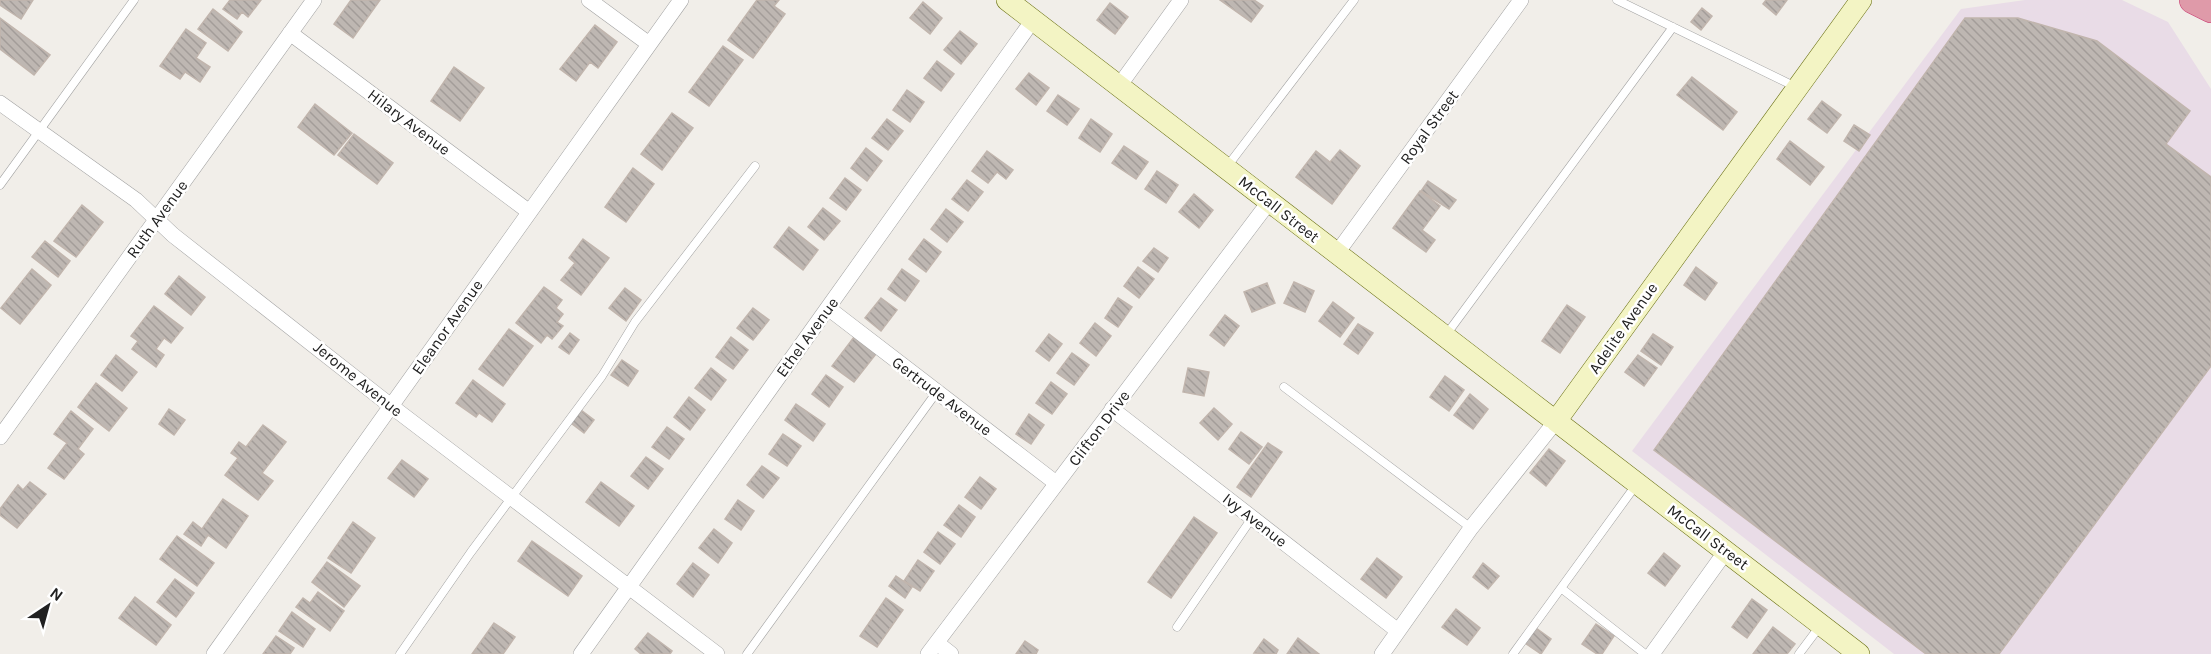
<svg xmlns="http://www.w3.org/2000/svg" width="2211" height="654" viewBox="0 0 2211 654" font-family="Karla,sans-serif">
  <defs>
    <pattern id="building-back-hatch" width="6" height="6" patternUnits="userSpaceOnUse" patternTransform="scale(1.5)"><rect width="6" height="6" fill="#beb7b2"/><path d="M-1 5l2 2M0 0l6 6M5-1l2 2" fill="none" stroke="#a39d99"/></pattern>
  </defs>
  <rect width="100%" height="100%" fill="#f1eee9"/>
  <path fill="#e9dce7" d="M2025 0H2122L2168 22 2211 89V654H1894L1632 451 1961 9Z"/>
  <path fill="url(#building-back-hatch)" stroke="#c1b5ad" stroke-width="1.5" d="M0 0H33L21 19 0 5Z
    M230 0H261L248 17 242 12 237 19 223 9Z
    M351 0H380L353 38 334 24Z
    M757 0H779L774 6 785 14 753 58 728 40Z
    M1220 0H1254L1263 6 1251 22Z
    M1766 0H1787L1776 15 1763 4Z
    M923 2 942 18 930 34 910 18Z
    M1110 3 1128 17 1115 34 1097 20Z
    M1702 8 1712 16 1701 30 1691 22Z
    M213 9 242 32 228 51 198 29Z
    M0 18 50 55 34 75 0 49Z
    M1965 18H2018L2097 41 2190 111 2166 144 2211 177V366L1999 654H1926L1654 450Z
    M595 25 617 42 598 68 590 62 576 81 560 69Z
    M186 29 206 43 196 58 210 67 200 82 185 72 180 79 160 66Z
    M960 31 977 44 961 64 944 50Z
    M723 46 743 60 709 106 689 92Z
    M937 61 954 74 941 91 924 78Z
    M454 67 484 88 460 121 431 101Z
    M1029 73 1049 88 1036 105 1016 89Z
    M1692 77 1737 112 1723 130 1677 95Z
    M907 90 924 102 910 122 893 110Z
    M1058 95 1079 109 1067 125 1047 111Z
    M1822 101 1841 115 1827 133 1808 119Z
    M315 104 352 133 334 155 298 127Z
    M672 113 693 128 662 170 641 154Z
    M887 119 903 131 888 150 872 138Z
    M1091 119 1112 134 1100 152 1079 138Z
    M1854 125 1870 135 1859 151 1844 141Z
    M354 134 393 163 377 184 338 155Z
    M1790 141 1824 167 1810 185 1777 159Z
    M1124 146 1148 162 1136 179 1112 163Z
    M866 148 882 161 867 181 851 168Z
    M1340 150 1360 166 1332 204 1296 177 1316 151 1330 162Z
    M987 151 1013 170 1006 179 997 172 988 183 972 171Z
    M633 168 654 184 626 222 605 207Z
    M1157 171 1178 185 1166 203 1145 189Z
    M845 178 861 190 846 210 830 198Z
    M967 180 983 192 968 211 952 199Z
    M1428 181 1456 200 1449 209 1421 191Z
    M1420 191 1440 206 1422 230 1435 240 1426 252 1393 228Z
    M1194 194 1213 210 1199 228 1179 212Z
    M82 205 103 222 76 257 54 241Z
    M823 208 840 221 824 240 808 227Z
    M946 209 963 222 947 242 931 229Z
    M789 227 818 250 803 270 774 247Z
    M583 239 609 258 581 295 561 280 575 263 569 258Z
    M924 239 941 252 926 272 909 259Z
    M45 241 70 261 58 277 32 257Z
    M1154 248 1168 258 1158 272 1143 261Z
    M1138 267 1154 279 1139 298 1124 286Z
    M1696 267 1717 283 1705 300 1684 285Z
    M32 269 51 285 20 324 1 308Z
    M902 269 919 281 905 301 888 289Z
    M179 276 205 297 191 315 165 294Z
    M1294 282 1314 291 1305 312 1284 303Z
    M1267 283 1275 303 1252 312 1244 292Z
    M544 287 562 300 556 308 563 314 557 322 563 326 552 339 547 335 541 343 516 323Z
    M625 288 641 300 626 321 609 308Z
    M881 298 897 310 881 331 865 318Z
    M1118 298 1132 307 1118 327 1105 318Z
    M1333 302 1354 318 1340 337 1319 321Z
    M1567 305 1585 317 1560 353 1542 341Z
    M154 306 183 328 171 343 164 338 156 349 164 355 156 367 132 349 138 341 131 336Z
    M753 308 769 320 753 340 737 328Z
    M1225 315 1239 326 1224 346 1210 335Z
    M1095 323 1111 336 1096 356 1080 343Z
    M1358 324 1373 333 1358 354 1344 344Z
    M509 329 533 346 503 386 479 369Z
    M570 333 579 340 569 354 559 347Z
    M1049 334 1062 344 1049 361 1036 351Z
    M1653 334 1673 347 1661 365 1641 351Z
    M731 337 748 350 733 369 716 357Z
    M854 337 876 354 854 382 832 366Z
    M1072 353 1089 365 1074 385 1057 373Z
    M116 355 137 372 122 391 101 375Z
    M1638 355 1657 368 1644 386 1625 372Z
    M622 360 638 371 628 386 611 375Z
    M711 368 726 380 711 400 695 388Z
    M1188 368 1209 372 1204 396 1183 392Z
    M826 375 843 387 829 407 812 394Z
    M1445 376 1464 390 1449 411 1430 397Z
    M473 380 505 404 492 422 479 413 476 417 456 403Z
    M1051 382 1067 394 1052 414 1036 403Z
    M96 383 127 408 109 431 78 407Z
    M1470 394 1488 409 1473 429 1454 415Z
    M689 397 705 410 690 430 674 417Z
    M796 404 825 424 813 441 785 420Z
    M1214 408 1232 424 1218 440 1200 423Z
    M169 409 185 420 174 435 159 424Z
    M581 410 594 420 584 433 571 423Z
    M71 411 93 429 78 449 84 454 64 479 48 468 67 443 54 434Z
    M1029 414 1044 425 1031 444 1016 434Z
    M263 425 286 442 262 473 273 481 258 500 225 475 238 458 231 453 239 442 246 447Z
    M667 427 684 439 669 459 652 447Z
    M1241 432 1262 447 1249 464 1229 449Z
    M783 434 801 446 787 466 769 454Z
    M1268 443 1282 452 1251 497 1237 487Z
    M1549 449 1565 461 1546 486 1530 473Z
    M646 457 663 469 648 489 631 476Z
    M402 460 428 479 414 497 388 478Z
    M762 466 779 478 763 498 747 485Z
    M980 477 996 489 981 509 965 497Z
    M30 482 46 494 17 528 0 515V509L18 485 23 490Z
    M601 482 634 506 619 526 586 502Z
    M223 499 248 516 226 548 208 535 201 546 184 534 193 522 202 529Z
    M738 500 754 511 741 530 725 519Z
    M959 505 975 517 961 537 944 525Z
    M1194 517 1217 533 1171 598 1148 582Z
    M353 522 375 538 351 573 328 558Z
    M714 529 732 543 718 563 699 548Z
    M938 532 955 544 940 564 924 552Z
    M177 536 214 563 197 586 160 559Z
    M532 541 582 576 568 596 518 561Z
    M1664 553 1680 566 1665 586 1648 573Z
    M1377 558 1402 577 1386 598 1361 579Z
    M918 560 934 571 920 591 904 581Z
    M327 562 360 586 344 607 312 582Z
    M693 563 709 575 693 597 677 584Z
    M1483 563 1499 576 1488 589 1473 577Z
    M896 576 912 587 905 598 889 586Z
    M175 579 194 593 176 617 157 602Z
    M318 592 344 611 330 631 296 607 303 598 310 603Z
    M135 597 171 625 156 645 119 618Z
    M886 598 903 610 877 647 860 636Z
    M1752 599 1767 610 1747 638 1732 627Z
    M1456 609 1480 628 1467 645 1442 627Z
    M292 612 315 629 303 647 279 631Z
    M494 623 515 637 503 654H472Z
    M1596 624 1614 636 1602 654H1597L1582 644Z
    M1773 627 1795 644 1787 654H1753Z
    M1536 628 1551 639 1541 654 1525 643Z
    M648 633 672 651 670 654H641L635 649Z
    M276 636 294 648 290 654H263Z
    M1298 638 1319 654H1287Z
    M1264 639 1278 650 1276 654 1254 653Z
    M1025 641 1038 650 1036 654H1016Z"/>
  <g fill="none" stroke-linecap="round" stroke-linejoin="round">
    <g stroke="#a2a2a2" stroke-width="9">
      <path id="lane" d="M1617 0 1796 87
        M1226 168 1354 0
        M0 185 134 0
        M1446 335 1673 27
        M1284 387 1471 528
        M1561 588 1645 654
        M1177 627 1252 518
        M400 654 471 552 602 376 635 322 755 166
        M747 654 936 393
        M1513 654 1636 485
        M1799 654 1820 626"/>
    </g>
    <g stroke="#a2a2a2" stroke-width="16">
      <path id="street" d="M589 0 649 44
        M290 33 528 211
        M1119 86 1181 0
        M0 103 136 200 173 235 391 406 717 654
        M1337 253 1521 0
        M828 308 1056 483
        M1112 409 1398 631
        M0 437 314 0
        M937 643 951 654
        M214 654 681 0
        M581 654 1033 20
        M928 654 1269 202
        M1382 654 1471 528 1556 421 1550 417
        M1652 654 1726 551"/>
    </g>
    <g stroke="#696f11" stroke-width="22">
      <path id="secondary" d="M1007 0 1550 417
        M1859 654 1556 421 1861 0"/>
    </g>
    <g stroke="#c93b71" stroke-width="28">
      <path id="highway" d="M2193 0 2211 9"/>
    </g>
    <use href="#lane" stroke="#fff" stroke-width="8"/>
    <use href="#street" stroke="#fff" stroke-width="15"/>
    <use href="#secondary" stroke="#f3f4c4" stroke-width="21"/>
    <use href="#highway" stroke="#df9aa9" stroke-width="27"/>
  </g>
  <g text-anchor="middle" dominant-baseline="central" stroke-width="5" stroke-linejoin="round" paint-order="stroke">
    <g font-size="16" fill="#212121" stroke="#fff">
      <text transform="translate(409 122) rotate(37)">Hilary Avenue</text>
      <text transform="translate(1429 127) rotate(-54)">Royal Street</text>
      <text transform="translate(1279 209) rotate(38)">McCall Street</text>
      <text transform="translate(157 219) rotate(-54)">Ruth Avenue</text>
      <text transform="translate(447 327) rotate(-55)">Eleanor Avenue</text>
      <text transform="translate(1623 328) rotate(-55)">Adelite Avenue</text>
      <text transform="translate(807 337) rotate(-54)">Ethel Avenue</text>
      <text transform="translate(358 379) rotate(39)">Jerome Avenue</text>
      <text transform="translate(942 396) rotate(37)">Gertrude Avenue</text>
      <text transform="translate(1099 428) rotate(-53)">Clifton Drive</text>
      <text transform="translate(1255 520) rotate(38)">Ivy Avenue</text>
      <text transform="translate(1708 537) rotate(37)">McCall Street</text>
    </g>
  </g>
  <g transform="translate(48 606) rotate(36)" stroke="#ffffff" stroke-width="4.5" paint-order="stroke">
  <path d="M0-4.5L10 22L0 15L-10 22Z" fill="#212121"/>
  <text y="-9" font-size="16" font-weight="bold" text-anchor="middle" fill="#212121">N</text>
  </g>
</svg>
